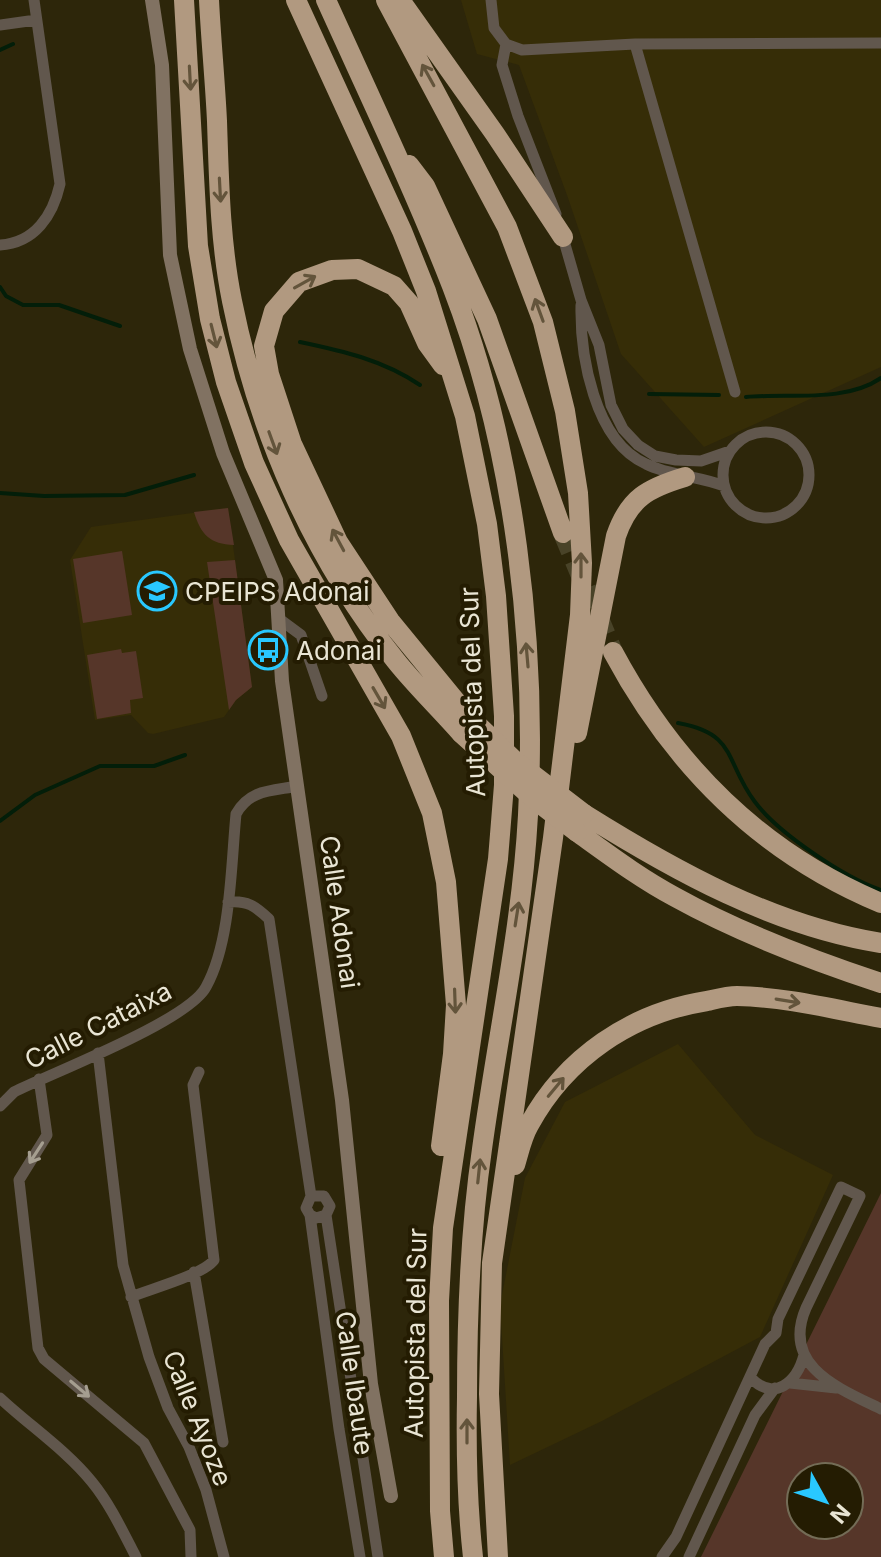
<svg xmlns="http://www.w3.org/2000/svg" width="881" height="1557" viewBox="0 0 881 1557" font-family="Inter,sans-serif">
  <rect width="100%" height="100%" fill="#2d260a"/>
  <path fill="#362d07" d="M461 0H881V367L704 447 621 354 567 195 519 65 477 54Z
    M228 508 252 687 236 700 224 717 153 734 148 733 131 715 95 720 70 560 91 527Z
    M678 1044 755 1135 833 1175 760 1337 602 1421 510 1465 500 1305 525 1178 565 1102Z"/>
  <path fill="#563629" fill-rule="evenodd" d="M228 508 234 545C210 544 201 535 194 512Z
    M122 551 132 615 83 623 73 559Z
    M235 560 252 687 236 700 229 710 207 562Z
    M121 649 122 653 136 651 143 698 130 700 131 713 97 719 87 655Z
    M881 1193V1557H701ZM801 1477H849V1525H801Z"/>
  <g fill="none" stroke-linecap="round" stroke-linejoin="round">
    <path stroke="#031e09" stroke-width="4" d="M0 50 13 44
      M0 287 6 296 23 305H59L120 326
      M300 342C343 351 383 360 420 385
      M649 394 719 395
      M746 397C789 393 845 403 881 378
      M0 493 44 496 125 495 194 475
      M678 723C738 734 724 761 755 802 778 833 845 878 881 890
      M0 821 35 795 100 766H154L185 755"/>
    <path stroke="#494328" stroke-width="20" stroke-dasharray="20 10" stroke-linecap="butt" d="M563 533 613 652"/>
    <path stroke="#61574d" stroke-width="11" d="M491 0 494 28 506 44
      M0 25 36 20
      M506 44 502 65 518 116 556 214
      M506 44 522 50 635 44 881 43
      M635 44 735 392
      M562 234 581 300 599 345 611 405 623 429 638 445 655 456 676 460 701 461 730 451
      M0 245C35 243 53 215 60 184L34 0
      M581 305C580 355 594 441 646 464 670 476 699 476 724 486
      M723 475a43 43 0 1 1 86 0a43 43 0 1 1-86 0Z
      M278 618 301 635 322 696
      M228 902C247 900 255 906 269 919L311 1196
      M98 1053 123 1265 149 1357 168 1408 189 1447 206 1490 224 1557
      M39 1079 47 1135 19 1180 38 1348 44 1359 144 1443 190 1530 191 1557
      M0 1106 14 1092C54 1072 188 1021 206 987 231 942 231 865 236 814 250 789 272 791 298 786
      M310 1215 339 1429 360 1557
      M326 1215 316 1218 310 1215 306 1208 311 1196H324L330 1206 326 1215 378 1557
      M194 1272 223 1442
      M131 1297C150 1289 203 1275 214 1260L193 1085 199 1072
      M750 1377C774 1403 797 1382 804 1355
      M790 1383 836 1388
      M0 1398C30 1426 66 1450 92 1482 110 1504 123 1532 136 1557
      M662 1557 676 1537 765 1344 776 1333 778 1319 841 1187 860 1196 806 1308C781 1366 838 1388 881 1409
      M689 1557 755 1415 775 1388"/>
    <path stroke="#817262" stroke-width="14" d="M152 0 162 65 170 255 190 349 223 453 276 580 282 681 342 1100 371 1384 391 1496"/>
    <path stroke="#b19980" stroke-width="20" d="M184 0 198 246 210 319 226 382 254 463 289 540 401 736 432 813 446 882 456 1005 453 1054 441 1146
      M209 0C211 40 215 80 217 121 219 181 220 242 232 301 258 431 313 558 396 661 416 686 440 709 461 733
      M296 0 402 231 426 291 465 416 487 524 496 596 504 716V785L498 859 443 1228 439 1301 440 1511 444 1557
      M326 0C369 95 414 189 452 286 515 449 537 642 528 815 522 927 497 1038 482 1149 470 1231 467 1313 467 1397 466 1450 467 1504 473 1557
      M386 0 507 227 543 322 565 411 578 493 582 563 580 615 553 838 492 1263 489 1394 498 1557
      M400 0 495 134 563 237
      M409 165 425 186 487 319 563 533
      M443 365 427 343 409 303 394 286 358 269 332 270 299 282 274 311 264 346 269 374 292 444 338 542 390 621 467 715
      M613 652C674 766 761 853 881 903
      M577 733 616 536C629 498 648 488 685 477
      M584 814C675 871 774 926 881 943
      M577 832C609 855 641 879 675 897 740 933 811 960 881 983
      M515 1165C519 1152 522 1137 529 1125 566 1057 631 1013 707 1001 716 999 727 996 737 996 785 997 833 1009 881 1018"/>
    <path stroke="#b19980" stroke-width="20" d="M467 715 515 761 584 814
      M461 733 534 799 577 832"/>
  </g>
  <defs><path id="oneway-shaft" d="M-6 0H5M1.5-3L5.5 0L1.5 3" fill="none" stroke-width="1.6" stroke-linecap="round" stroke-linejoin="round" transform="scale(2)"/></defs>
  <g stroke="#63543b">
    <use href="#oneway-shaft" transform="translate(428 75) rotate(-119)"/>
    <use href="#oneway-shaft" transform="translate(190 78) rotate(87)"/>
    <use href="#oneway-shaft" transform="translate(220 190) rotate(87)"/>
    <use href="#oneway-shaft" transform="translate(305 282) rotate(-29)"/>
    <use href="#oneway-shaft" transform="translate(539 310) rotate(-110)"/>
    <use href="#oneway-shaft" transform="translate(214 336) rotate(76)"/>
    <use href="#oneway-shaft" transform="translate(273 443) rotate(70)"/>
    <use href="#oneway-shaft" transform="translate(338 540) rotate(-118)"/>
    <use href="#oneway-shaft" transform="translate(581 565) rotate(-90)"/>
    <use href="#oneway-shaft" transform="translate(527 655) rotate(-95)"/>
    <use href="#oneway-shaft" transform="translate(379 698) rotate(60)"/>
    <use href="#oneway-shaft" transform="translate(517 914) rotate(-81)"/>
    <use href="#oneway-shaft" transform="translate(455 1001) rotate(88)"/>
    <use href="#oneway-shaft" transform="translate(788 1001) rotate(9)"/>
    <use href="#oneway-shaft" transform="translate(556 1087) rotate(-50)"/>
    <use href="#oneway-shaft" transform="translate(479 1171) rotate(-84)"/>
    <use href="#oneway-shaft" transform="translate(467 1431) rotate(-90)"/>
  </g>
  <g stroke="#a59e90">
    <use href="#oneway-shaft" transform="translate(36 1153) rotate(123)"/>
    <use href="#oneway-shaft" transform="translate(80 1389) rotate(40)"/>
  </g>
  <defs>
    <g id="school-ring" transform="scale(2)"><circle r="9.5" fill="#241c02" stroke="#29c8ff" stroke-width="1.5"/><path d="M0-5L7-2L0 1L-7-2ZM-4 1L0 2.5L4 1V4Q0 6-4 4Z" fill="#29c8ff"/></g>
    <g id="bus-ring" transform="scale(2)"><circle r="9.5" fill="#241c02" stroke="#29c8ff" stroke-width="1.5"/><path d="M-5-6H5V4H4V6H2V4H-2V6H-4V4H-5ZM-3.5-4V0h7V-4ZM-3.5 1.2v1.5H-2V1.2ZM2 1.2v1.5H3.5V1.2Z" fill="#29c8ff"/></g>
  </defs>
  <g fill-rule="evenodd">
    <use href="#school-ring" x="157" y="591"/>
    <use href="#bus-ring" x="268" y="650"/>
  </g>
  <g text-anchor="middle" dominant-baseline="central" stroke-width="8" stroke-linejoin="round" paint-order="stroke">
    <g font-size="26" fill="#e9e5d4" stroke="#241c02" text-anchor="start">
      <text x="185" y="591">CPEIPS Adonai</text>
      <text x="296" y="650">Adonai</text>
    </g>
    <g font-size="26" fill="#e9e5d4" stroke="#241c02">
      <text transform="translate(472 692) rotate(-92)">Autopista del Sur</text>
      <text transform="translate(340 912) rotate(82)">Calle Adonai</text>
      <text transform="translate(98 1025) rotate(-27)">Calle Cataixa</text>
      <text transform="translate(415 1333) rotate(-89)">Autopista del Sur</text>
      <text transform="translate(355 1383) rotate(82)">Calle Ibaute</text>
      <text transform="translate(198 1418) rotate(68)">Calle Ayoze</text>
    </g>
  </g>
  <g transform="translate(825 1501) rotate(130)"><circle r="38" fill="#241c02" stroke="#736c56" stroke-width="2"/>
  <path d="M0-6L14 30L0 20L-14 30Z" fill="#29c8ff"/>
  <text y="-12" font-size="22" font-weight="bold" text-anchor="middle" fill="#e9e5d4">N</text>
  </g>
</svg>
